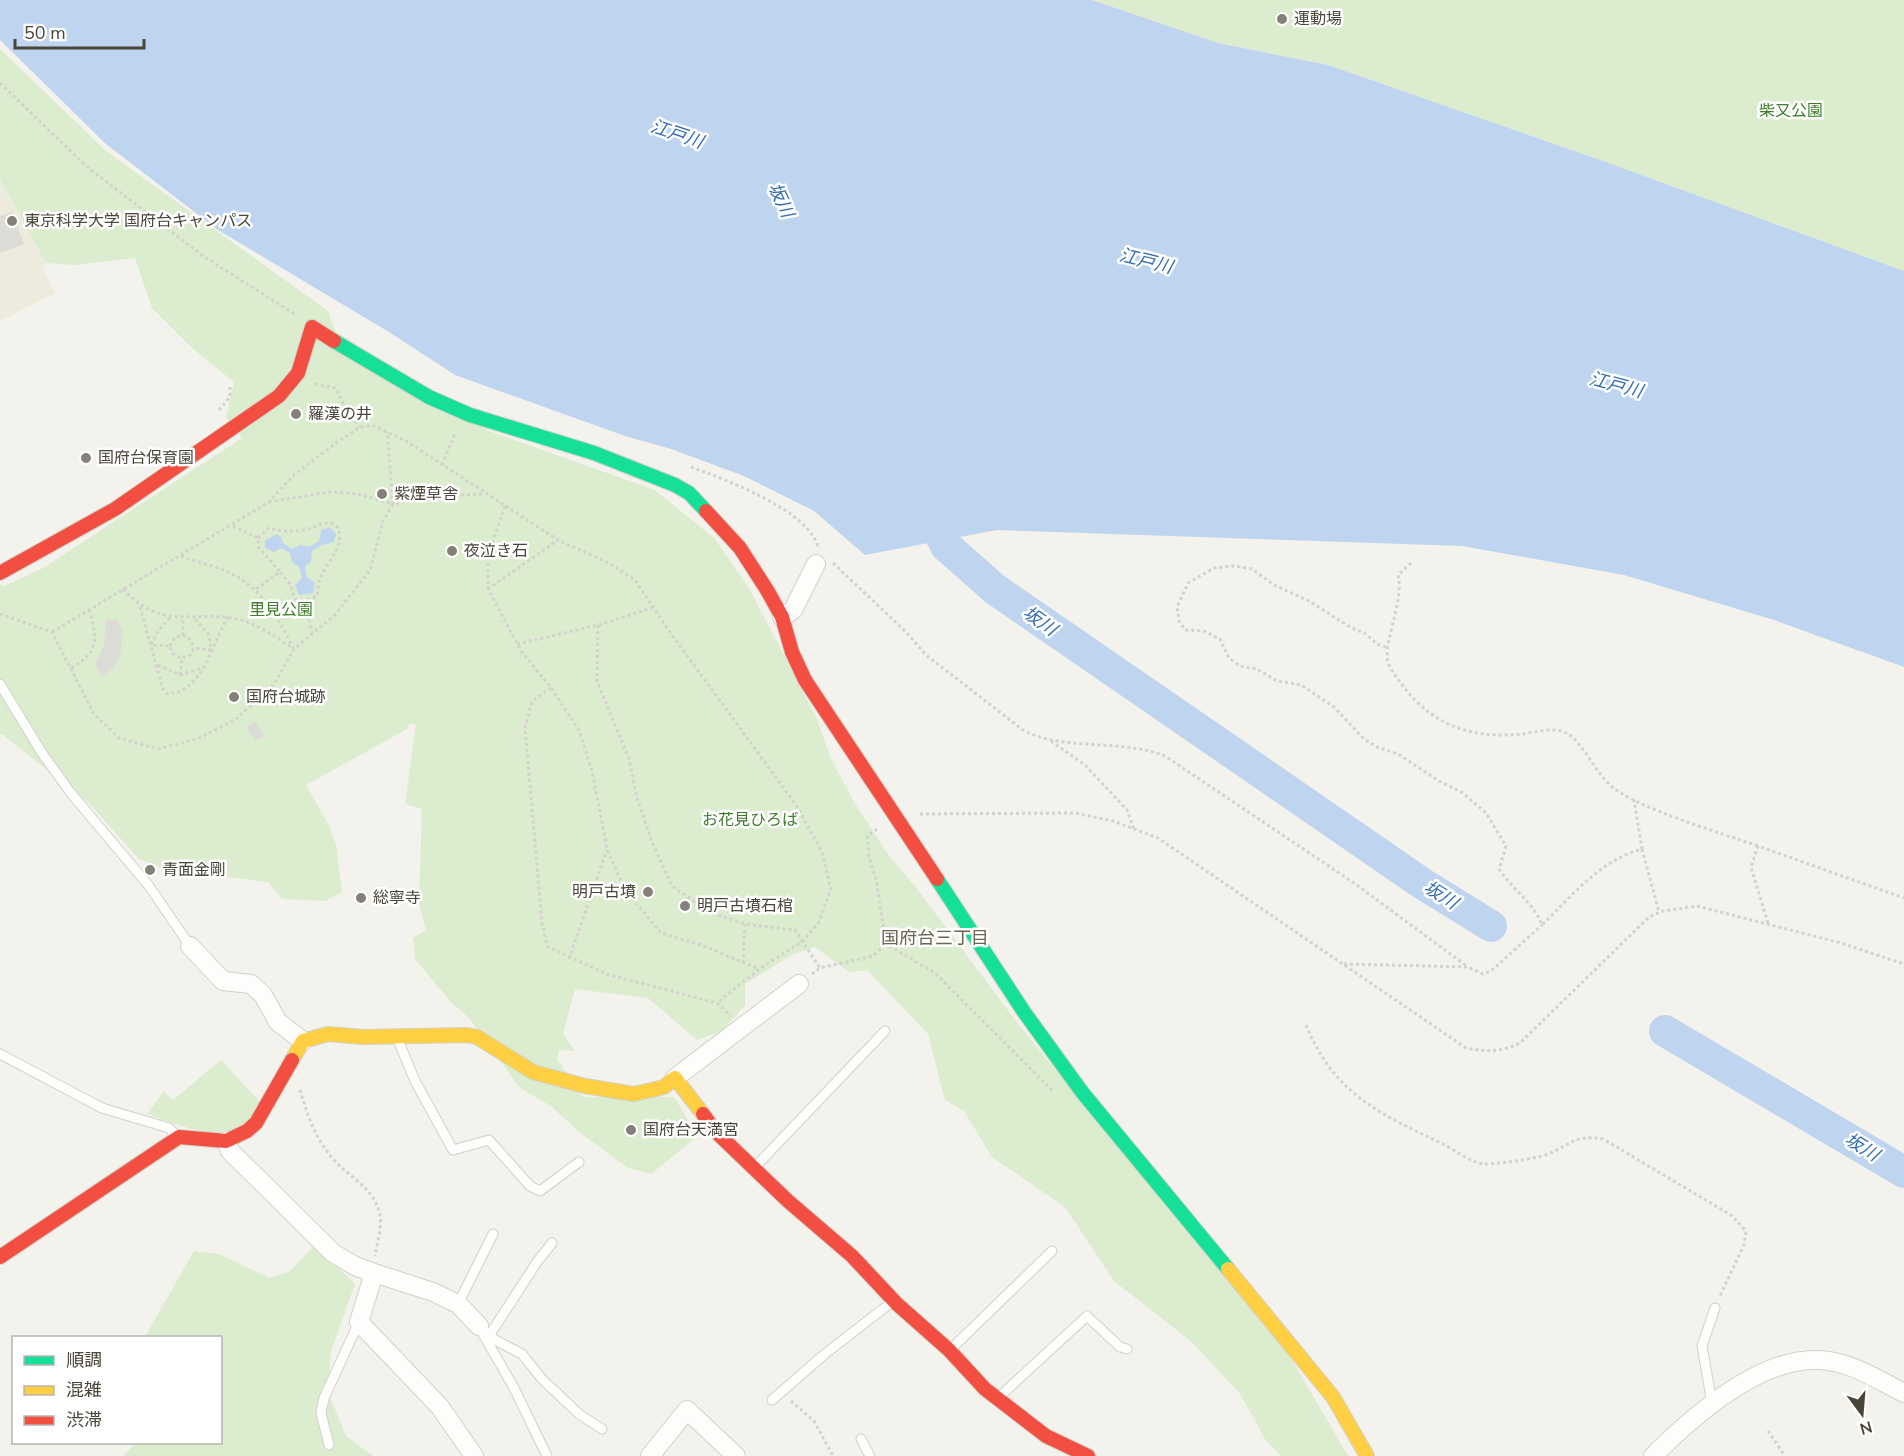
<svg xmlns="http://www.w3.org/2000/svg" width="1904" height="1456" viewBox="0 0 1904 1456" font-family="'Nunito Sans','Noto Sans JP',sans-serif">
  <rect width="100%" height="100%" fill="#f3f2ed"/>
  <path fill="#edebdd" d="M0 179 46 263 42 266 55 293 0 321Z"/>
  <path fill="#dcecce" d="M1092 0H1904V271L1606 162 1328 65 1218 43Z
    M0 49 106 151 328 311 335 331 489 431 655 490 714 538 749 588 817 719 831 759 854 802 889 856 914 885 1019 1025 1289 1355 1348 1456H1281L1265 1439 1240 1394 1193 1343 1114 1281 1065 1207 992 1157 964 1111 945 1100 928 1034 867 970 849 972 815 947 792 955 745 984V1005L722 1031 697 1040 648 998 575 989 563 1033 574 1051 559 1050 557 1059 583 1097H674L698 1136 651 1174 628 1168 579 1132 552 1107 519 1087 469 1018 451 1002 415 959 413 938 426 930 419 904 422 809 405 804 416 724H409L407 729 306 785 328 823 336 845 342 892 325 901 282 899 268 882 181 871 174 866 164 869 139 859 89 803 2 734 0 735V583L2 587 43 568 242 438 226 417 234 382 192 348 152 308 135 258 75 265 46 263 0 179Z
    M221 1060 261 1103C256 1109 252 1117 246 1122 220 1145 175 1123 147 1114L164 1091 173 1100Z
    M315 1245 355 1284 331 1351 328 1392 346 1436 373 1456H123L136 1443 220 1442V1338L145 1337 194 1251 219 1254 269 1278 289 1272Z"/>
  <path fill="#bfd5ef" d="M0 0H1092L1218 43 1328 65 1606 162 1904 271V667L1774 620 1624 575 1462 546 997 530 865 555 814 511 744 476 671 449 625 436 455 375 389 332 218 230 106 144 0 40Z
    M330 527 336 534 334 542 322 545 312 551 311 562 305 566 307 577 315 583 313 593 299 595 295 585 302 578 299 567 292 562 290 553 281 548 274 552 265 548V540L277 534 281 537 283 543 292 549 300 545 309 547 319 541 321 530Z"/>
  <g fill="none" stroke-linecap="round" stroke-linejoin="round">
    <path stroke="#bfd5ef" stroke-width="32" d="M925 503 946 546 996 590 1423 884 1491 926
      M1665 1031 1904 1172"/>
  </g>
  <path fill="#dddbd5" d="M12 212 24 244 0 253V216Z
    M117 619 123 631 120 656 114 667 102 677 95 664 104 645 106 621Z
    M255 721 264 736 255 741 246 727Z"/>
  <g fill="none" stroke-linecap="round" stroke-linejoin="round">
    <g stroke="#d1d0cb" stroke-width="11">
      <path id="lane" d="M0 684 42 753 70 792 149 886 190 946
        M398 1040 415 1081 453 1150 489 1140 530 1186 540 1191 579 1162
        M0 1054 102 1108 169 1128 177 1136
        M756 1166 885 1031
        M458 1304 493 1234
        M479 1326 495 1340 522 1354 542 1379 579 1414 602 1429
        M483 1334 514 1388 547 1456
        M489 1336 537 1262 552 1243
        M951 1349 1052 1251
        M998 1398 1087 1316 1120 1347 1127 1349
        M772 1400 826 1353 892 1302
        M1712 1403 1702 1346 1715 1308
        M861 1439 870 1456
        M329 1445 321 1413 324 1398 359 1322"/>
    </g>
    <g stroke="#d1d0cb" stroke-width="20">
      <path id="street" d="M782 617 793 610 816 564
        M190 946 223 981 251 984 263 995 278 1022 303 1041
        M675 1078 799 984
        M226 1141 230 1151 333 1253 355 1266 374 1273 359 1322 440 1407 474 1456
        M374 1273 433 1292 458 1304 479 1326
        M650 1456 687 1410 736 1456
        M1653 1456C1692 1417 1759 1357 1819 1360 1850 1361 1878 1380 1904 1393"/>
    </g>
    <g stroke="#d2d0c4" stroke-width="16">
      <path id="fast" d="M334 341 429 397 470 415 594 453 675 485 689 493 706 511
        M937 879 1024 1012 1082 1092 1228 1269"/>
    </g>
    <g stroke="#d2d0c4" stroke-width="16">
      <path id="slow" d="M292 1060 303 1041 328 1034 363 1037 467 1035 477 1037 533 1072 585 1086 634 1094 664 1087 675 1078 703 1114
        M1228 1269 1333 1397 1367 1456"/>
    </g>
    <g stroke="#d2d0c4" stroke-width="16">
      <path id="jam" d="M706 511 740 548 767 590 782 617 792 652 805 680 937 879
        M0 573 115 509 279 396 298 373 312 327 334 341
        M703 1114 716 1132 788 1201 852 1256 897 1304 949 1350 985 1389 1046 1436 1088 1456
        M0 1257 179 1137 226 1141 247 1131 256 1123 292 1060"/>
    </g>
    <path stroke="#d3d2cc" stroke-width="3" stroke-dasharray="3 3" stroke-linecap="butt" d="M0 83 86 166 203 256 296 315
      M315 384 336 388 346 410 360 427
      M219 410 230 397V385
      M442 465 455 433
      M691 467C724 479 811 511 818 548
      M269 502 330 492 358 494 393 504 387 432
      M505 506 488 556V589L521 651 551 688 579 730 592 771 607 849 625 890 661 933 704 946 759 969
      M233 526 258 538 259 548 280 572
      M258 538 269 528C281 532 296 532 308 529 319 526 325 520 336 525 349 545 324 563 319 582 318 586 318 591 317 596L305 601
      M181 556C195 562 212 565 226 571 260 586 277 615 293 648
      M833 563 905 631 926 655 1023 730C1064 752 1120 738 1165 756L1354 883 1468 967
      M1411 563 1398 575C1405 604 1379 648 1390 667 1422 720 1462 740 1523 734 1536 732 1556 726 1568 734 1582 742 1596 773 1611 786 1638 809 1722 833 1758 846
      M123 589C160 627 180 614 227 617 251 619 274 636 294 649
      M256 589 280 572 290 584 295 599 305 601 312 634
      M488 589 558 540
      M140 607 163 689 167 694C203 693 212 643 228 617
      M0 614 52 632 94 714 119 738 158 749 197 739 235 720 274 684 294 649 335 615 370 570 383 521 393 504 429 496 482 494
      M170 618 158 631 151 645 170 646 172 653 181 658
      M598 625 597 681 629 759 637 798 652 842 672 886 711 913 745 924 795 930 820 968
      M52 632 269 502 294 475 336 443 360 427 374 426 406 441 558 540 609 563 635 580 667 628 796 805 822 852 831 889 819 922 803 941 759 969 717 1003
      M183 635 191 640 194 648
      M517 644 598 625 655 607
      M170 646 175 637 183 635V618
      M1386 647 1377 644 1366 634 1350 627 1309 601 1274 585 1252 569 1234 566 1214 568 1188 583 1177 607 1179 621 1185 630 1204 631 1220 639 1229 658 1240 666 1257 669 1277 681 1301 685 1334 707 1364 739 1377 747 1398 754 1439 781 1463 793 1486 813 1506 846 1499 869C1513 890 1533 902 1542 925 1573 895 1599 861 1642 849L1634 800
      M158 665 180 675 201 668
      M71 668C99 652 98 639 89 610
      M180 675 182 658 190 655 194 648 211 650 209 635 195 619
      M551 688 532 701 525 728 542 923 547 946 606 974 717 1003 731 1016
      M1051 741 1085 765 1127 810 1134 829
      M920 814 1075 813 1113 821 1158 838 1466 1048C1487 1052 1501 1052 1520 1043L1649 917 1663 911 1697 906 1841 943 1904 964
      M877 829 867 836 869 857 876 879 886 944 935 973 1054 1092
      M1642 849 1659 912
      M1768 923 1751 867 1758 846 1904 898
      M569 959 607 850
      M743 963 745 924
      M1344 964 1468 967 1483 974 1491 971 1542 925
      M812 974 820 968 873 956 886 944
      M1306 1025C1334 1094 1380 1114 1443 1144 1454 1150 1472 1163 1484 1164 1497 1164 1536 1159 1548 1154 1571 1145 1574 1134 1603 1139L1731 1215 1746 1231 1744 1245 1719 1298
      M300 1090C307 1115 316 1140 334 1160 351 1179 374 1187 380 1215 382 1228 377 1243 375 1256
      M791 1401 814 1421 833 1456
      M1768 1431 1785 1456"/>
    <use href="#lane" stroke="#fdfdfc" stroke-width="9"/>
    <use href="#street" stroke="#fdfdfc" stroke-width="18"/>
    <use href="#fast" stroke="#16e098" stroke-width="14"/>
    <use href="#slow" stroke="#ffcf43" stroke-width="14"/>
    <use href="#jam" stroke="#f24e42" stroke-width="14"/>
  </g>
  <g fill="#848278" stroke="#fff" stroke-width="2">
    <circle cx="1282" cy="19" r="6"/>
    <circle cx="12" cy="221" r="6"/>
    <circle cx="296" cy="414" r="6"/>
    <circle cx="86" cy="458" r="6"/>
    <circle cx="382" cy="494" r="6"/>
    <circle cx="452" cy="551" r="6"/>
    <circle cx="234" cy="697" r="6"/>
    <circle cx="150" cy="870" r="6"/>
    <circle cx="648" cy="892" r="6"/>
    <circle cx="361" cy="898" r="6"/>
    <circle cx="685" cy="906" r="6"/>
    <circle cx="631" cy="1130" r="6"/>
  </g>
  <g text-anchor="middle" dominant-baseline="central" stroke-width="5" stroke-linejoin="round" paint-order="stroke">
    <g font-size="16" fill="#494539" stroke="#fff" text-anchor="start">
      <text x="1294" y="19">運動場</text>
      <text x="24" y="221">東京科学大学 国府台キャンパス</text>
      <text x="308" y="414">羅漢の井</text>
      <text x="98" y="458">国府台保育園</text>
      <text x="394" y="494">紫煙草舎</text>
      <text x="464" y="551">夜泣き石</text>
      <text x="246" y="697">国府台城跡</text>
      <text x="162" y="870">青面金剛</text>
      <text x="636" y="892" text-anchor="end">明戸古墳</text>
      <text x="373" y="898">総寧寺</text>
      <text x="697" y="906">明戸古墳石棺</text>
      <text x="643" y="1130">国府台天満宮</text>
    </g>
    <g font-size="16" fill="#3f7c2b" stroke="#fff">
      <text x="1791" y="111">柴又公園</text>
      <text x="281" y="610">里見公園</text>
      <text x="750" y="820">お花見ひろば</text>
    </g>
    <g font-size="18" font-style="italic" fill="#326cb5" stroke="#fff">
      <text transform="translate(677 134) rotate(19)">江戸川</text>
      <text transform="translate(781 200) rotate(65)">坂川</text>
      <text transform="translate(1146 261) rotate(14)">江戸川</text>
      <text transform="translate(1616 385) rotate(15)">江戸川</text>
      <text transform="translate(1040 621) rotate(35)">坂川</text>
      <text transform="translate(1441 895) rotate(32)">坂川</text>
      <text transform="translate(1862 1147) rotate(31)">坂川</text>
    </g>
    <g font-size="18" fill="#6c6550" stroke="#fff">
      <text x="935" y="938">国府台三丁目</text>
    </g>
  </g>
  <rect x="12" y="1336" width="210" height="108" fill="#ffffff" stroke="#b6b5b0" stroke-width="1.5"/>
  <rect x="24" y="1356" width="30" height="9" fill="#16e098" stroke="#b6b5b0" stroke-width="1.5"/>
  <text x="66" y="1366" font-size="18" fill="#494539">順調</text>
  <rect x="24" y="1386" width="30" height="9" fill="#ffcf43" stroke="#b6b5b0" stroke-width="1.5"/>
  <text x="66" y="1396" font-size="18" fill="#494539">混雑</text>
  <rect x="24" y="1416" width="30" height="9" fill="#f24e42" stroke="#b6b5b0" stroke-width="1.5"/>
  <text x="66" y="1426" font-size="18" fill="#494539">渋滞</text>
  <g transform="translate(1862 1414) rotate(164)" stroke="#ffffff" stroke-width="4.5" paint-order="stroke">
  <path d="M0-4.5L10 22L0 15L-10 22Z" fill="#494539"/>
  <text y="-9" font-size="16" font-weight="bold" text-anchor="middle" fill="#494539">N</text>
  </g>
  <path d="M15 39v9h129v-9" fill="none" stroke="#494539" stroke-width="3"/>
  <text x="24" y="39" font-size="18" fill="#494539" stroke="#ffffff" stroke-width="4.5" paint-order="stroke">50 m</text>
</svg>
